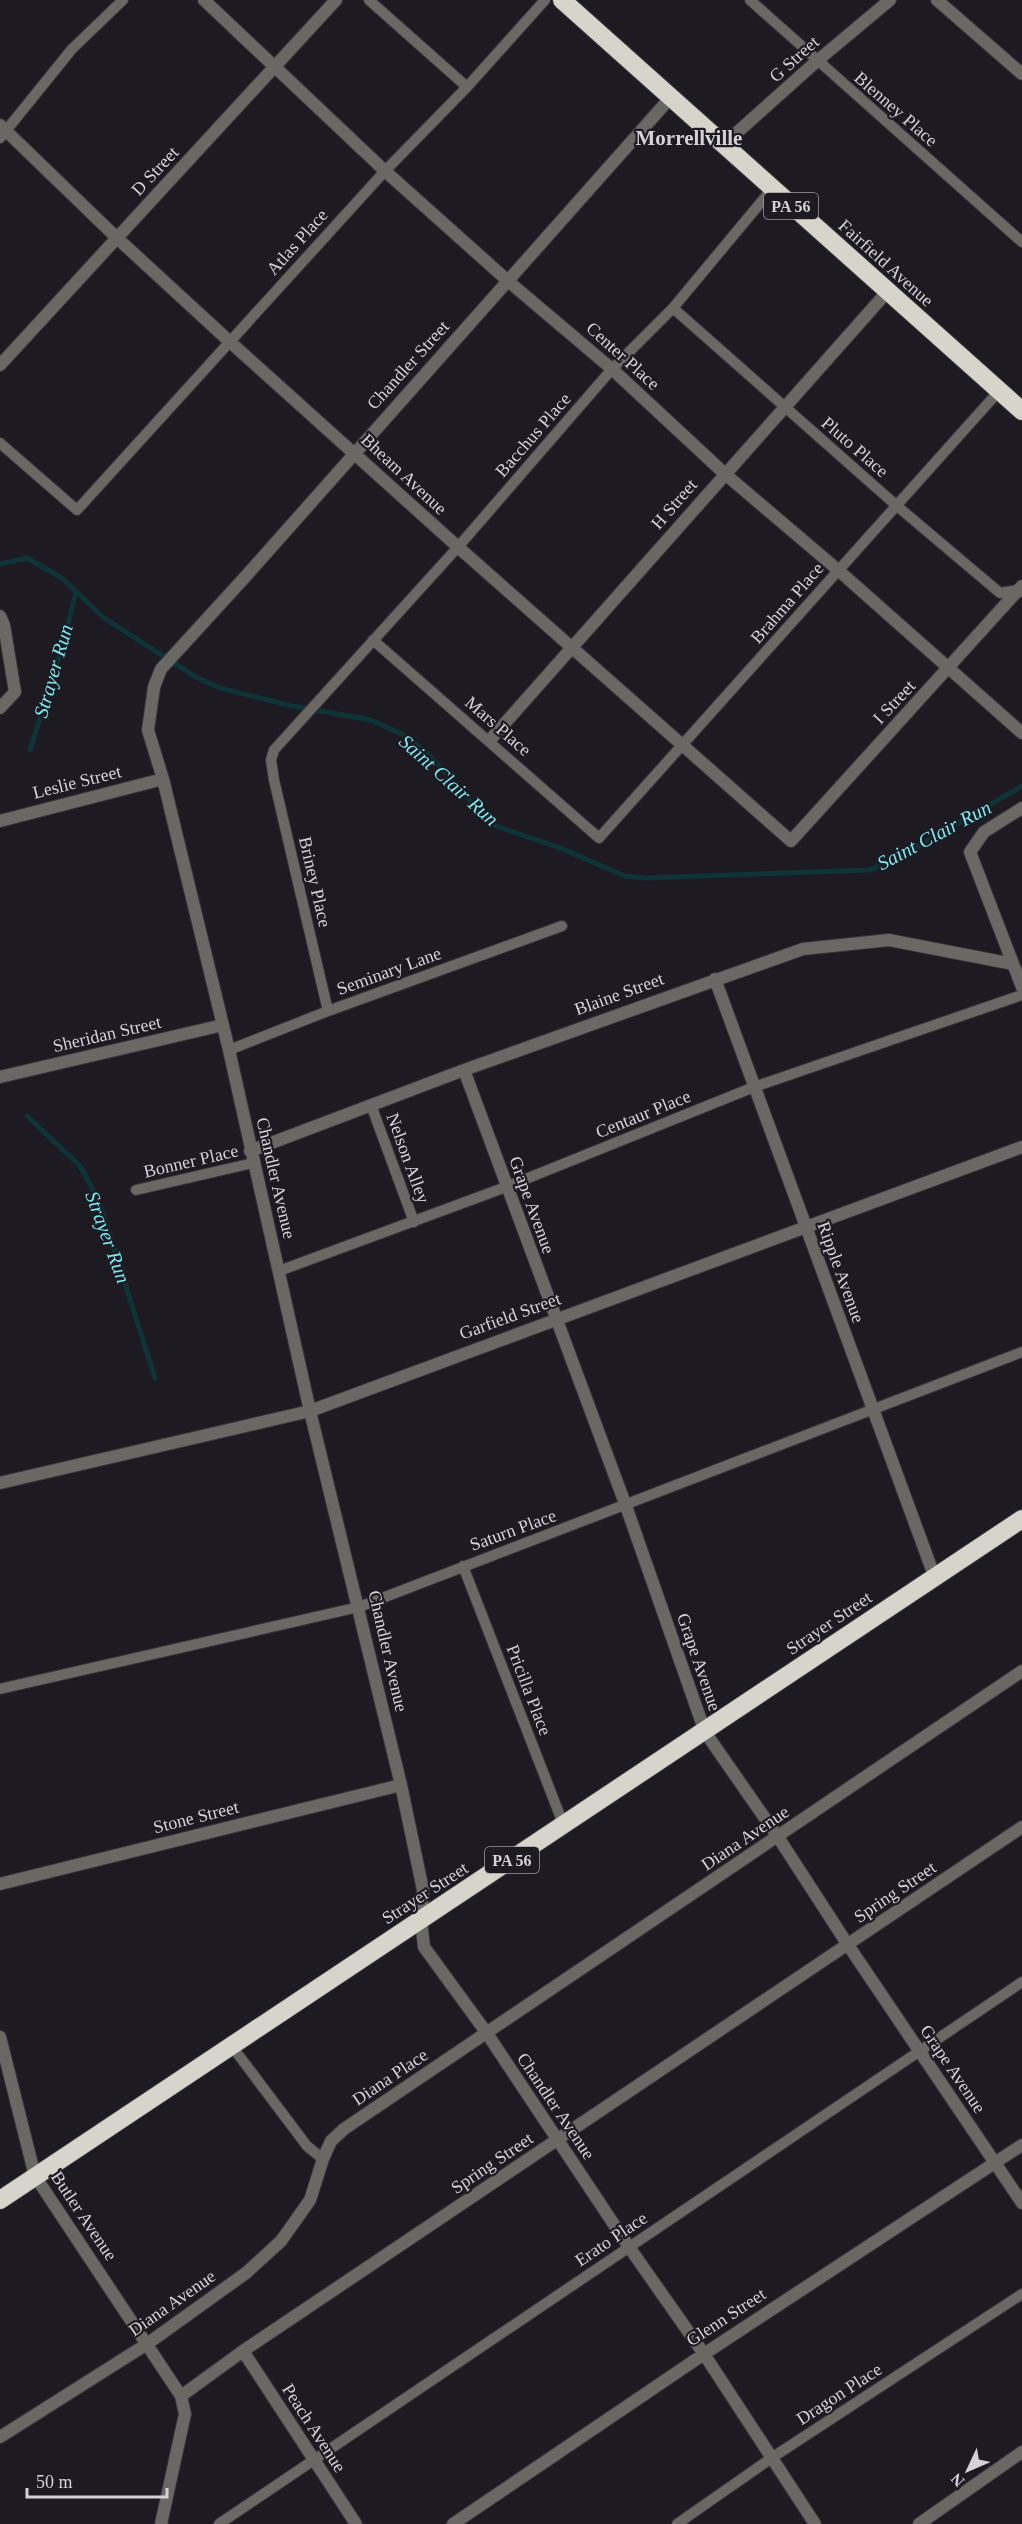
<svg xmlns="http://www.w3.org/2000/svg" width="1022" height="2524" viewBox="0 0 1022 2524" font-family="'Times New Roman',serif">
  <rect width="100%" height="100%" fill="#1d1b21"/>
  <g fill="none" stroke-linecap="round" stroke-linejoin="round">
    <path stroke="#0e3437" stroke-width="5" d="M0 564 27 558 62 578 104 618 196 677 220 688 292 706 371 720 406 736 431 757 482 814 496 826 563 849 625 876 646 878 870 870 900 857 1022 786
      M30 750 63 645 76 592
      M27 1116 80 1166 99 1201 155 1378"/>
    <g stroke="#37353a" stroke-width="12">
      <path id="lane" d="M369 0 467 87
        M750 0 1022 242
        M0 138 72 49 123 0
        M673 308 897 506 1000 593 1018 590 1021 592
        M0 443 77 510 385 171 467 87 545 0
        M373 640 599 838 999 391
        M328 1011 274 780 271 760 274 750 458 547 612 369 673 308 772 189
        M229 1050 328 1011 562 926
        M371 1105 414 1222
        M136 1190 253 1163
        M279 1271 506 1187 754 1087 1022 995
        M463 1566 564 1826
        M0 1689 359 1607 1022 1352
        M231 2045 307 2146 323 2159
        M219 2524 1022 1982
        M677 2524 773 2457 1022 2294"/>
    </g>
    <g stroke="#37353a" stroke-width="14">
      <path id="street" d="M204 0 385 171 508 281 612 369 725 474 838 570 1022 733
        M937 0 1022 74
        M671 97 246 576 161 669 154 687 148 730 163 779 229 1050 310 1411 401 1785 423 1890 421 1920 424 1947 486 2032 629 2247 704 2354 815 2524
        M0 125 117 238 229 341 458 547 791 841 1022 586
        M723 145 817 61 890 0
        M0 365 336 0
        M0 616 4 625 15 692 0 708
        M490 740 887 292
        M1022 808 984 832 970 852 1022 987
        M0 821 163 779
        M715 979 935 1578
        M464 1070 626 1506 705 1732 778 1837 848 1945 1022 2203
        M0 1077 223 1025
        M250 1151 464 1070 803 949 889 940 1013 964
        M0 1483 310 1411 1022 1147
        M0 1884 401 1785
        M0 2037 35 2176 181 2396
        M243 2351 356 2524
        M0 2437 147 2344 246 2273 281 2241 310 2200 323 2159 331 2141 344 2129 1022 1671
        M161 2524 185 2414 181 2396 243 2351 1022 1827
        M453 2524 704 2354 1022 2145
        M919 2524 1022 2452"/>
    </g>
    <g stroke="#37353a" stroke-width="20">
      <path id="highway" d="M562 0 1022 411
        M0 2200 1022 1519"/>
    </g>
    <use href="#lane" stroke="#696864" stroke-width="10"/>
    <use href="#street" stroke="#696864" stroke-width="12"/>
    <use href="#highway" stroke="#d7d4cb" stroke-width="18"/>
  </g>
  <g text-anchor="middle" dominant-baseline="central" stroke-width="4.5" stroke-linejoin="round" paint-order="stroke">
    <g fill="#1d1b21" stroke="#9d9ba0" stroke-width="1.5">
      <rect x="764" y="193" width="54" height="26" rx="4.5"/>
      <rect x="485" y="1847" width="54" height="26" rx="4.5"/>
    </g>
    <g font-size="16" font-weight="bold" fill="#d4d2d7">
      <text x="791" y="206">PA 56</text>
      <text x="512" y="1860">PA 56</text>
    </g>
    <g font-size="18" fill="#d4d2d7" stroke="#1d1b21">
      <text transform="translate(794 59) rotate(-42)">G Street</text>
      <text transform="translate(896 109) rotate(41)">Blenney Place</text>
      <text transform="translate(155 171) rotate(-47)">D Street</text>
      <text transform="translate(297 242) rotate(-48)">Atlas Place</text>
      <text transform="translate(886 263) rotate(42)">Fairfield Avenue</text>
      <text transform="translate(623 356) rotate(42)">Center Place</text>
      <text transform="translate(408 365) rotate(-48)">Chandler Street</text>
      <text transform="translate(533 435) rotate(-49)">Bacchus Place</text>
      <text transform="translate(855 447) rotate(41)">Pluto Place</text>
      <text transform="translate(404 474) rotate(43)">Bheam Avenue</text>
      <text transform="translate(674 504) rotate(-49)">H Street</text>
      <text transform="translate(787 603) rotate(-49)">Brahma Place</text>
      <text transform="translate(894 702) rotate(-47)">I Street</text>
      <text transform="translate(498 726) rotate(41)">Mars Place</text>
      <text transform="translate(77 782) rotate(-14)">Leslie Street</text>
      <text transform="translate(315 882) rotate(77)">Briney Place</text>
      <text transform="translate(389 971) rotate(-20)">Seminary Lane</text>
      <text transform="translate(619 994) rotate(-20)">Blaine Street</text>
      <text transform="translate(107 1034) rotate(-13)">Sheridan Street</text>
      <text transform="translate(643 1114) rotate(-22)">Centaur Place</text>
      <text transform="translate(408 1158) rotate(70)">Nelson Alley</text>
      <text transform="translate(191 1161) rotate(-13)">Bonner Place</text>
      <text transform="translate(276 1178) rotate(77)">Chandler Avenue</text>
      <text transform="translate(532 1205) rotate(70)">Grape Avenue</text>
      <text transform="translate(841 1272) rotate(70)">Ripple Avenue</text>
      <text transform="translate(510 1316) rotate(-20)">Garfield Street</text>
      <text transform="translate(513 1530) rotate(-20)">Saturn Place</text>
      <text transform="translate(829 1623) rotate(-34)">Strayer Street</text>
      <text transform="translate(388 1651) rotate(77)">Chandler Avenue</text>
      <text transform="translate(699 1662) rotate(71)">Grape Avenue</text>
      <text transform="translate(529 1690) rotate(69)">Pricilla Place</text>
      <text transform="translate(196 1817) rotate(-14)">Stone Street</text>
      <text transform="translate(745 1838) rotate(-34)">Diana Avenue</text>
      <text transform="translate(895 1892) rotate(-34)">Spring Street</text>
      <text transform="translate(425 1893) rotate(-33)">Strayer Street</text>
      <text transform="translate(953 2069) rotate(56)">Grape Avenue</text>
      <text transform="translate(390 2077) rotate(-34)">Diana Place</text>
      <text transform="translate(556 2106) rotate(56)">Chandler Avenue</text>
      <text transform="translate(492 2163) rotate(-34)">Spring Street</text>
      <text transform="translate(84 2216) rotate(56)">Butler Avenue</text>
      <text transform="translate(611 2239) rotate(-34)">Erato Place</text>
      <text transform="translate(172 2303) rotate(-35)">Diana Avenue</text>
      <text transform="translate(726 2317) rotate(-33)">Glenn Street</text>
      <text transform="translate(839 2394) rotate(-33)">Dragon Place</text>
      <text transform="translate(314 2428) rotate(57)">Peach Avenue</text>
    </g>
    <g font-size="20" font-style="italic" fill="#7ce8f2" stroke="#1d1b21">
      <text transform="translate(53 671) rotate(-74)">Strayer Run</text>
      <text transform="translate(449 780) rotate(42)">Saint Clair Run</text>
      <text transform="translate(934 835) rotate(-28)">Saint Clair Run</text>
      <text transform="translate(108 1237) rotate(70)">Strayer Run</text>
    </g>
    <g font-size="21" font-weight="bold" fill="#d4d2d7" stroke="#1d1b21">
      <text x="689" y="138">Morrellville</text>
    </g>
  </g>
  <g transform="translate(968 2470) rotate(226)" stroke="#1d1b21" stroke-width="4.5" paint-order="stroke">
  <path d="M0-4.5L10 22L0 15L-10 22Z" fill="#d4d2d7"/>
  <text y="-9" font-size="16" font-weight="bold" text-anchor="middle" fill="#d4d2d7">N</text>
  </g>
  <path d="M27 2488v9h140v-9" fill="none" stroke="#d4d2d7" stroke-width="3"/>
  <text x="36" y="2488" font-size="18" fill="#d4d2d7" stroke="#1d1b21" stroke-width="4.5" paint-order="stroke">50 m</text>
</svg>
